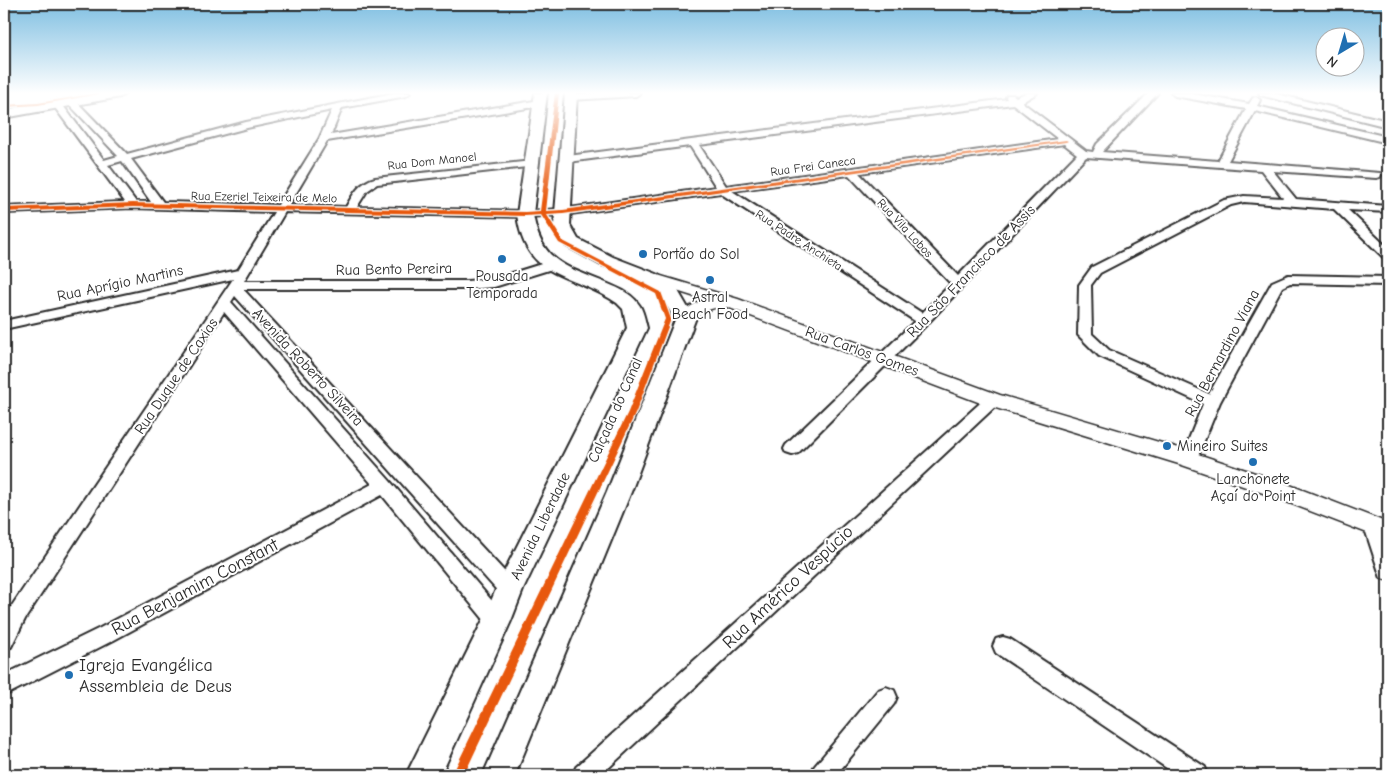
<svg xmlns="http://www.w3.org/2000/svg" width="1392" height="779" viewBox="0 0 1392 779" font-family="'Comic Neue',sans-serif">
  <rect width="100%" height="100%" fill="#fff"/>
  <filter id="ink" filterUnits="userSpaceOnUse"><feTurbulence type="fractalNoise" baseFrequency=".02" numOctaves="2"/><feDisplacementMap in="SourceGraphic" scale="10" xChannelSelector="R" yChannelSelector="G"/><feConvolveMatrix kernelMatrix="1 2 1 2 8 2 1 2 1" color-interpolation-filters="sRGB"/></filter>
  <g filter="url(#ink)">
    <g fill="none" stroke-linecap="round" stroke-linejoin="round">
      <g stroke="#2b2b2b" stroke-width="4">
        <path id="minor" d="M394 93H410L406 96 342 108 331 135 540 100 545 103 540 106 327 141 289 205 346 207C353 194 360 182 375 178L532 161 536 162 537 164 536 166 377 184 367 191 357 207 525 211 563 209 716 187 690 146 568 162 563 159 568 156 1007 99 1006 97 1007 95H1013L1016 97 1026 93H1037L1022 102 1086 151 1093 152 1097 144 1149 93H1158L1102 152 1218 161 1246 109 1175 96 1171 93H1187L1249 104 1253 98 1256 97 1260 100 1257 106 1388 137V143L1255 111 1228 161 1380 173 1381 175 1380 177 1376 178 1273 171 1296 199 1388 206V212L1348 210 1388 248V259L1384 258 1334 209 1244 202 1231 205 1100 273 1091 285 1092 334 1109 350 1209 394 1272 282 1288 275 1388 277V285L1290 283 1282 287 1220 402 1195 463 1189 465 1183 463 1181 459 1203 404 1099 356 1078 335 1079 285 1092 267 1224 200 1244 196 1283 198 1261 170 1086 157 928 323 798 453 792 455 786 453 784 449 786 445 915 321 720 193 563 215 525 217 285 212 244 281H467L493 279 551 261 557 265 555 268 494 287 467 289H243L516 584 519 590 516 596 509 598 502 596 235 296 231 302 390 481 504 615 507 621 504 627 497 630 490 627 382 495 114 640 4 696V675L100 628 372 484 224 312 25 619 11 647 4 649V621L11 607 233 279 4 329V321L238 270 274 212 133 208 4 213V207L125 202 53 105 55 103H61L104 160 118 156 69 104V100H75L127 154 246 122ZM1013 104 1058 139 726 186 699 145ZM332 110 319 139 278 205 163 202 131 159 247 128ZM1064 144 1077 154 958 276 859 173ZM122 161 151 202H136L108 165ZM849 175 951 284 922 313 732 191Z
          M598 93H640L636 96 571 100 567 97 571 94Z
          M1259 93H1273L1388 121V127L1260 95Z
          M993 395 998 396 1001 400 998 404 601 775H573L576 767 988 396Z
          M1373 519 1379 521 1388 545V580L1381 578 1379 572 1364 526 1367 521Z
          M1003 637 1010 639 1205 767 1208 775H1177L996 653 993 646 996 639Z
          M886 687 894 690 897 697 894 704 836 775H811L814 767 878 690Z"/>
      </g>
      <g stroke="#2b2b2b" stroke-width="3">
        <path id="tertiary" d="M651 273 738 299 1000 395 1189 451 1282 482 1388 523V541L1266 494 1182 465 986 405 727 307C722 308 716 307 711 309 698 313 694 327 679 324L677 320C683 310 694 303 705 300L645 281 643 278 645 275Z"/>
      </g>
      <g stroke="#2b2b2b" stroke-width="4">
        <path id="secondary" d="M101 93H126L120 97 4 118V110Z
          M535 93H547L533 214C541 266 571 267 613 286 623 290 634 296 640 306 644 313 645 321 647 328L523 590 511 621 445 766 440 775H406L484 618 499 582 627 328 623 309 617 303C573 272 525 282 517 214Z
          M565 93H577L570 225 578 239 613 257 657 274 677 289 695 320 631 492 515 775H483L607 492 675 320 662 296 645 282 601 265 566 246 554 225Z"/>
      </g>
      <use href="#minor" fill="#fff" fill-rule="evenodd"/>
      <use href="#tertiary" fill="#fff" fill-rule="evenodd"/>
      <use href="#secondary" fill="#fff" fill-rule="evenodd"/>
      <g stroke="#fff" stroke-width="3">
        <path id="cycleway" d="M97 93H105L38 105 4 107V105L38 103Z
          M555 93H559L546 211 563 210 1066 140 1068 141 1066 142 563 214 547 215 563 241 661 292 671 319 636 412 464 775H452L628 412 665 319 656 294 559 243 541 215 525 216 133 207 4 212V208L133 203 525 212 540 211Z"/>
      </g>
      <use href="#cycleway" fill="#e8590c" fill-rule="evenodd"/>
    </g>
  </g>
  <linearGradient id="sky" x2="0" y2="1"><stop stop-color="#7dbee1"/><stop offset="0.46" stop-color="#fff"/><stop offset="1" stop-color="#fff" stop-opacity="0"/></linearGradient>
  <rect width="1392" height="202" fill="url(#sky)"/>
  <g fill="#1f6fb2" stroke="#fff" stroke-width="2">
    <circle cx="643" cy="254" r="5"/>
    <circle cx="502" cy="259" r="5"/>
    <circle cx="710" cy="280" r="5"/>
    <circle cx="1167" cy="446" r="5"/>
    <circle cx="1253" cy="462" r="5"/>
    <circle cx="69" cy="675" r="5"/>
  </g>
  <g text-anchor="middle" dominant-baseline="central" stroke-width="4" stroke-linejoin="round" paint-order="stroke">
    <g font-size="12" fill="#2b2b2b" stroke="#fff">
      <text transform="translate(432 161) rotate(-6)">Rua Dom Manoel</text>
      <text transform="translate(813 166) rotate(-8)">Rua Frei Caneca</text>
      <text transform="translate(264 197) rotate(1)">Rua Ezeriel Teixeira de Melo</text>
      <text transform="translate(905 228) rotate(47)">Rua Vila Lobos</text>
      <text transform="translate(799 240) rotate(33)">Rua Padre Anchieta</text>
    </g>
    <g font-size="15" fill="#2b2b2b" stroke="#fff">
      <text x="653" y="254" text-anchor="start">Portão do Sol</text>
      <text x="502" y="276">Pousada<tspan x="502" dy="17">Temporada</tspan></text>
      <text x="710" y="297">Astral<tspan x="710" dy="17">Beach Food</tspan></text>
      <text x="1177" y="446" text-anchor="start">Mineiro Suites</text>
      <text x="1253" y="479">Lanchonete<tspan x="1253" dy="17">Açaí do Point</tspan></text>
    </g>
    <g font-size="15" fill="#2b2b2b" stroke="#fff">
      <text transform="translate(394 269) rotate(-1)">Rua Bento Pereira</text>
      <text transform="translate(971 271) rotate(-46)">Rua São Francisco de Assis</text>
      <text transform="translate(120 283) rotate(-12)">Rua Aprígio Martins</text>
      <text transform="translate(862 351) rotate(20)">Rua Carlos Gomes</text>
      <text transform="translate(1222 353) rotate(-62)">Rua Bernardino Viana</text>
      <text transform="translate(308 367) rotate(47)">Avenida Roberto Silveira</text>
      <text transform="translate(176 376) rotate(-56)">Rua Duque de Caxias</text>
      <text transform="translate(615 410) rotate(-66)">Calçada do Canal</text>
      <text transform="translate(540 526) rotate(-64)">Avenida Liberdade</text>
    </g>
    <g font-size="18" fill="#2b2b2b" stroke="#fff">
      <text transform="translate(195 587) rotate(-28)">Rua Benjamim Constant</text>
      <text transform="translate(788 587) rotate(-43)">Rua Américo Vespúcio</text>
    </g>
    <g font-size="18" fill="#2b2b2b" stroke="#fff" text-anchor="start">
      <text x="79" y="665">Igreja Evangélica<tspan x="79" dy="21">Assembleia de Deus</tspan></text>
    </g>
  </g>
  <rect width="1392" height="779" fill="none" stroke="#fff" stroke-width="20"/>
  <rect x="10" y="10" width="1372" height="759" fill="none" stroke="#2b2b2b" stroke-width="2" filter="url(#ink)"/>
  <g transform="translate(1340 52) rotate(218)"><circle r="24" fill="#ffffff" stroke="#aaaaaa"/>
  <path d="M0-4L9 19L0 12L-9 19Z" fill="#1f6fb2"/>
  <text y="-8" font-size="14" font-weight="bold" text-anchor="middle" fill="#2b2b2b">N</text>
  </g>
</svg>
